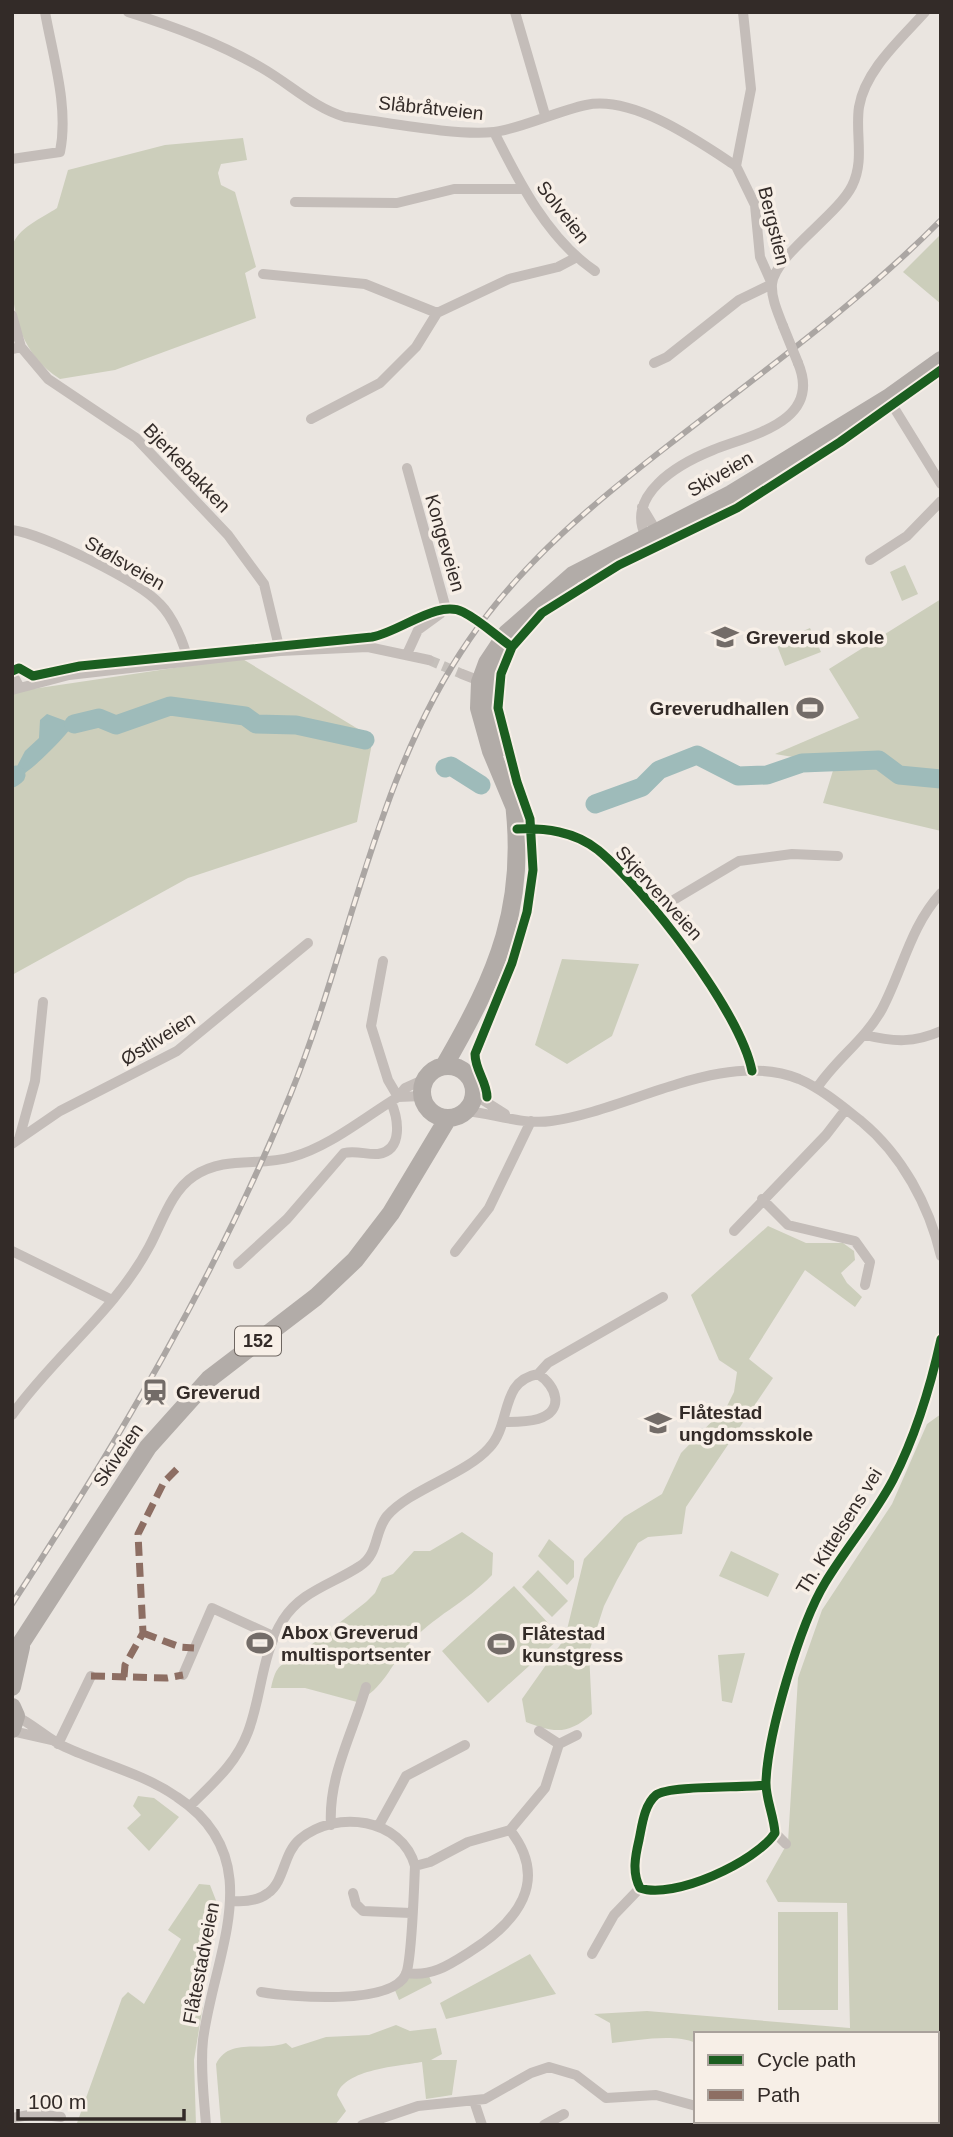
<svg xmlns="http://www.w3.org/2000/svg" width="953" height="2137" viewBox="0 0 953 2137" font-family="Arial,sans-serif">
  <rect width="100%" height="100%" fill="#eae5e0"/>
  <path fill="#cccebb" d="M243 138 247 160 221 164 218 173 221 185 235 192 256 267 245 273 256 318 115 370 60 379C22 355 12 316 12 274 12 266 10 255 12 247 17 228 42 218 57 208L68 170 165 145Z
    M941 234V304L903 272Z
    M905 565 918 594 902 601 890 572Z
    M941 599V831L823 803 835 764 775 754 859 718 829 669Z
    M810 628 821 652 785 666 776 643Z
    M241 658 373 738 357 822 188 878 12 975V692Z
    M562 959 639 964 612 1036 567 1064 535 1045Z
    M768 1226 806 1243H843L854 1251 855 1260 841 1273 847 1283 862 1297 855 1307 805 1270 749 1359 773 1378 686 1507 682 1534 648 1537 638 1543 617 1580 604 1606 589 1652 592 1714C568 1735 554 1733 526 1722L522 1699 565 1638 584 1559 624 1517 662 1494 681 1453 727 1406 734 1392 737 1372 719 1360 691 1295Z
    M941 1414V2125H877L876 2121H937V2034H696V2043C672 2033 637 2041 612 2043L610 2023 594 2014 647 2011 850 2028 847 1903 778 1902 766 1881 788 1842 798 1678 822 1610 892 1504 927 1424Z
    M462 1532 493 1553 492 1575C467 1602 432 1617 408 1645 390 1666 384 1688 357 1702L305 1688H271C275 1671 277 1665 293 1659L366 1602 375 1593 382 1578 393 1574 414 1551H430Z
    M549 1539 574 1561V1577L567 1585 538 1556Z
    M731 1551 779 1574 768 1597 719 1576Z
    M538 1570 568 1601 552 1617 522 1587Z
    M514 1586 561 1637 488 1703 442 1651Z
    M745 1653 732 1703 722 1701 718 1655Z
    M138 1796 154 1798 179 1817 149 1851 127 1828 141 1815 133 1806Z
    M199 1884 210 1885 217 1903 215 1936 202 1969 203 2005 194 2060 196 2125H80L77 2123 122 1998 128 1992 144 2004 181 1939 168 1930Z
    M778 1912H838V2010H778Z
    M530 1954 556 1994 446 2019 440 2003Z
    M406 1973 428 1974 432 1983 399 2000 394 1988Z
    M396 2025 410 2031 436 2028 442 2054 431 2060H457L452 2095 426 2099 422 2062C400 2066 344 2069 337 2095L346 2111 335 2125H221L216 2064C229 2037 260 2052 286 2043L292 2048 326 2037 369 2035Z"/>
  <path fill="#9ebbba" d="M47 714 74 724C65 737 31 772 18 777L14 772 25 751 39 738 40 720Z"/>
  <g fill="none" stroke-linecap="round" stroke-linejoin="round">
    <path stroke="#9ebbba" stroke-width="19" d="M74 724 99 718 116 725 170 706 245 716 256 724 296 725 365 740
      M445 768 451 766 481 785
      M12 778 16 775
      M595 804 642 787 659 770 697 755 738 776 767 775 802 763 879 760 899 775 941 779"/>
    <path stroke="#c5c0bb" stroke-width="10" stroke-dasharray="10 5" stroke-linecap="butt" d="M429 660 462 674"/>
    <path stroke="#c4bdb9" stroke-width="10" d="M128 12C175 27 219 43 262 68 290 84 314 108 345 117 386 122 454 136 494 132 520 129 557 111 586 105 633 95 698 141 736 166
      M515 12 545 115
      M743 12 751 89 736 166 755 205 760 257 772 284
      M494 132C519 182 548 239 595 271
      M12 159 60 152C69 107 53 57 45 12
      M295 202 397 203 454 189H522
      M263 274 365 284 437 313
      M12 315 21 347
      M783 326C778 313 771 298 772 284 775 255 837 216 852 186 865 160 855 134 859 107 865 70 901 39 925 12
      M12 349 21 347 48 379 136 438 228 535 264 584 280 651
      M654 363 667 357 739 300 772 284
      M888 398 941 484
      M311 419 380 383 416 347 437 313 509 279 558 267 575 258
      M642 507 657 532
      M12 530C43 534 139 581 160 604 173 617 184 643 188 661
      M646 537C625 495 678 464 713 450 750 435 823 422 798 363
      M870 560 907 536 941 501
      M407 654 418 630 440 614 445 605 407 468
      M12 673 19 686
      M462 674 485 683
      M12 690 69 675 280 651 368 647 429 660
      M517 829C545 828 574 831 598 850 645 889 740 1011 752 1071
      M655 911 739 861 792 854 838 856
      M383 961 371 1026 388 1080 398 1097
      M865 1035C894 1042 914 1043 941 1031
      M817 1088C836 1059 865 1040 882 1009 903 969 910 927 941 893
      M475 1095 505 1114
      M398 1097 422 1096
      M467 1111C494 1114 524 1125 551 1121 628 1111 723 1048 799 1079 822 1089 842 1106 861 1121 902 1155 929 1205 941 1256
      M19 1139 35 1081 43 1002
      M12 1144 60 1111 177 1051 308 943
      M762 1199 788 1225 855 1241 870 1262 865 1285
      M734 1231 826 1135 846 1109
      M12 1251 112 1300
      M455 1252 489 1208 531 1121
      M238 1264 287 1219 344 1153C356 1150 367 1155 378 1154 404 1150 398 1118 391 1102
      M538 1374 548 1363 663 1297
      M12 1415C54 1356 115 1311 149 1247 162 1223 171 1191 194 1176 226 1155 259 1167 292 1157 329 1147 365 1117 398 1097L405 1088 425 1079
      M183 1675 212 1608 273 1636
      M16 1716C34 1725 48 1739 65 1747 102 1764 144 1774 177 1797 271 1859 214 1953 203 2040 200 2068 204 2097 206 2125
      M12 1731 52 1740
      M539 1731 559 1744
      M58 1744 91 1676
      M559 1744 577 1735
      M765 1785C745 1788 668 1785 656 1795 644 1805 642 1826 639 1840 635 1857 632 1873 640 1888 673 1900 756 1862 775 1833 774 1816 765 1797 766 1781 768 1733 800 1624 825 1583 846 1548 874 1516 893 1480 916 1435 930 1389 941 1339
      M190 1806C213 1783 236 1764 248 1732 262 1695 261 1655 283 1620 301 1591 333 1584 360 1566 379 1554 374 1532 387 1516 410 1489 465 1475 489 1448 512 1424 499 1381 538 1374 557 1386 565 1411 538 1419 527 1422 515 1422 504 1422
      M331 1825C328 1776 353 1733 366 1687
      M379 1825 406 1776 465 1745
      M775 1833 786 1844
      M415 1866 430 1862 468 1842 510 1830 545 1788 559 1744
      M353 1893 356 1904 363 1911 411 1913
      M232 1901C245 1902 258 1901 268 1893 285 1881 283 1853 300 1839 336 1809 402 1818 415 1866 414 1887 412 1959 406 1974 392 2006 290 1997 261 1992
      M592 1954 614 1915 640 1888
      M406 1973C432 1977 449 1965 471 1951 517 1922 550 1881 510 1830
      M474 2101 482 2125
      M12 2118 35 2114 61 2117
      M722 2121 727 2125
      M815 2121 818 2125
      M362 2125 418 2106 485 2099 531 2073 549 2067 576 2075 606 2098 656 2095 696 2106
      M544 2125 564 2114
      M756 2125 762 2121"/>
    <path stroke="#b2aca8" stroke-width="18" d="M496 665 492 708 502 747
      M514 806 491 751 479 708 480 682 487 663 507 633 573 575 731 494 888 398 941 360
      M422 1092a26 26 0 1 1 52 0a26 26 0 1 1-52 0Z
      M444 1066C498 973 528 904 513 795
      M12 1657 148 1447 209 1379 316 1297 355 1260 391 1213 448 1118
      M12 1687 21 1647
      M12 1707 16 1716 12 1729"/>
    <g stroke="#aba6a3" stroke-width="6">
      <path id="rail" d="M12 1604C118 1442 218 1273 291 1093 352 942 375 777 469 640 523 561 595 502 670 444 762 372 859 303 941 220"/>
    </g>
    <use href="#rail" stroke="#f7efe7" stroke-width="3.5" stroke-dasharray="10" stroke-linecap="butt"/>
    <path stroke="#c4bdb9" stroke-width="10" d="M783 326 798 363"/>
    <path stroke="#8d6e63" stroke-width="7" stroke-dasharray="14 7" stroke-linecap="butt" d="M143 1633 180 1647 194 1648
      M91 1676 167 1678 183 1675
      M124 1677 125 1665 143 1633 138 1534 164 1482 178 1468"/>
    <g stroke="#f7efe7" stroke-width="13">
      <path id="cycleway" d="M12 671 19 668 33 676 80 666 372 637C400 632 438 599 463 612 481 621 496 636 512 647
        M517 829C545 828 574 831 598 850 645 889 740 1011 752 1071
        M487 1097C487 1082 475 1070 475 1054L512 963 527 912 533 870 530 819 517 782 498 708 501 674 512 647 542 613 619 565 737 508 840 442 941 370
        M765 1785C745 1788 668 1785 656 1795 644 1805 642 1826 639 1840 635 1857 632 1873 640 1888 673 1900 756 1862 775 1833 774 1816 765 1797 766 1781 768 1733 800 1624 825 1583 846 1548 874 1516 893 1480 916 1435 930 1389 941 1339"/>
    </g>
    <use href="#cycleway" stroke="#1b5e20" stroke-width="9"/>
  </g>
  <defs>
    <g id="school-bare" transform="scale(2.1)"><path d="M0-5L7-2L0 1L-7-2ZM-4 1L0 2.5L4 1V4Q0 6-4 4Z" fill="#736c68" stroke="#f7efe7" stroke-width="2.5" paint-order="stroke"/></g>
    <g id="stadium-bare" transform="scale(2.1)"><path d="M0-5a6.5 5 0 1 0 0 10a6.5 5 0 1 0 0-10ZM-3.5-1.8h7v3.6h-7Z" fill="#736c68" stroke="#f7efe7" stroke-width="2.5" paint-order="stroke"/></g>
    <g id="station-bare" transform="scale(2.1)"><path d="M-3-6H3Q5-6 5-4V2Q5 4 3 4L4.5 6H3L1.5 4h-3L-3 6H-4.5L-3 4Q-5 4-5 2V-4Q-5-6-3-6ZM-3.5-4v3h7v-3ZM-3.5 1v1.5H-2V1ZM2 1v1.5H3.5V1Z" fill="#736c68" stroke="#f7efe7" stroke-width="2.5" paint-order="stroke"/></g>
  </defs>
  <g fill-rule="evenodd">
    <use href="#school-bare" x="725" y="637"/>
    <use href="#stadium-bare" x="810" y="708"/>
    <use href="#station-bare" x="155" y="1392"/>
    <use href="#school-bare" x="658" y="1423"/>
    <use href="#stadium-bare" x="260" y="1643"/>
    <use href="#stadium-bare" x="501" y="1644"/>
  </g>
  <g text-anchor="middle" dominant-baseline="central" stroke-width="7" stroke-linejoin="round" paint-order="stroke">
    <rect fill="#f7efe7" stroke="#6e6661" stroke-width="2" x="235" y="1326.5" width="46" height="29" rx="5"/>
    <g font-size="18" font-weight="bold" fill="#332b28">
      <text x="258" y="1341">152</text>
    </g>
    <g font-size="19" fill="#332b28" stroke="#f7efe7">
      <text transform="translate(431 108) rotate(6)">Slåbråtveien</text>
      <text transform="translate(563 212) rotate(52)">Solveien</text>
      <text transform="translate(774 226) rotate(76)">Bergstien</text>
      <text transform="translate(187 468) rotate(46)">Bjerkebakken</text>
      <text transform="translate(720 474) rotate(-30)">Skiveien</text>
      <text transform="translate(445 543) rotate(74)">Kongeveien</text>
      <text transform="translate(125 563) rotate(30)">Stølsveien</text>
      <text transform="translate(659 893) rotate(48)">Skjervenveien</text>
      <text transform="translate(158 1039) rotate(-32)">Østliveien</text>
      <text transform="translate(118 1455) rotate(-55)">Skiveien</text>
      <text transform="translate(839 1531) rotate(-58)">Th. Kittelsens vei</text>
      <text transform="translate(201 1963) rotate(-79)">Flåtestadveien</text>
    </g>
    <g font-size="19" font-weight="bold" fill="#332b28" stroke="#f7efe7" text-anchor="start">
      <text x="746" y="637">Greverud skole</text>
      <text x="789" y="708" text-anchor="end">Greverudhallen</text>
      <text x="176" y="1392">Greverud</text>
      <text x="679" y="1412">Flåtestad<tspan x="679" dy="22">ungdomsskole</tspan></text>
      <text x="281" y="1632">Abox Greverud<tspan x="281" dy="22">multisportsenter</tspan></text>
      <text x="522" y="1633">Flåtestad<tspan x="522" dy="22">kunstgress</tspan></text>
    </g>
  </g>
  <rect width="953" height="2137" fill="none" stroke="#332b28" stroke-width="28"/>
  <rect x="694" y="2032" width="245" height="91" fill="#f7efe7" stroke="#a9a19b" stroke-width="2"/>
  <rect x="708" y="2055" width="35" height="10" fill="#1b5e20" stroke="#a9a19b" stroke-width="2"/>
  <text x="757" y="2067" font-size="21" fill="#332b28">Cycle path</text>
  <rect x="708" y="2090" width="35" height="10" fill="#8d6e63" stroke="#a9a19b" stroke-width="2"/>
  <text x="757" y="2102" font-size="21" fill="#332b28">Path</text>
  <path d="M18 2109v10h166v-10" fill="none" stroke="#332b28" stroke-width="3.5"/>
  <text x="28" y="2109" font-size="21" fill="#332b28" stroke="#f7efe7" stroke-width="5" paint-order="stroke">100 m</text>
</svg>
